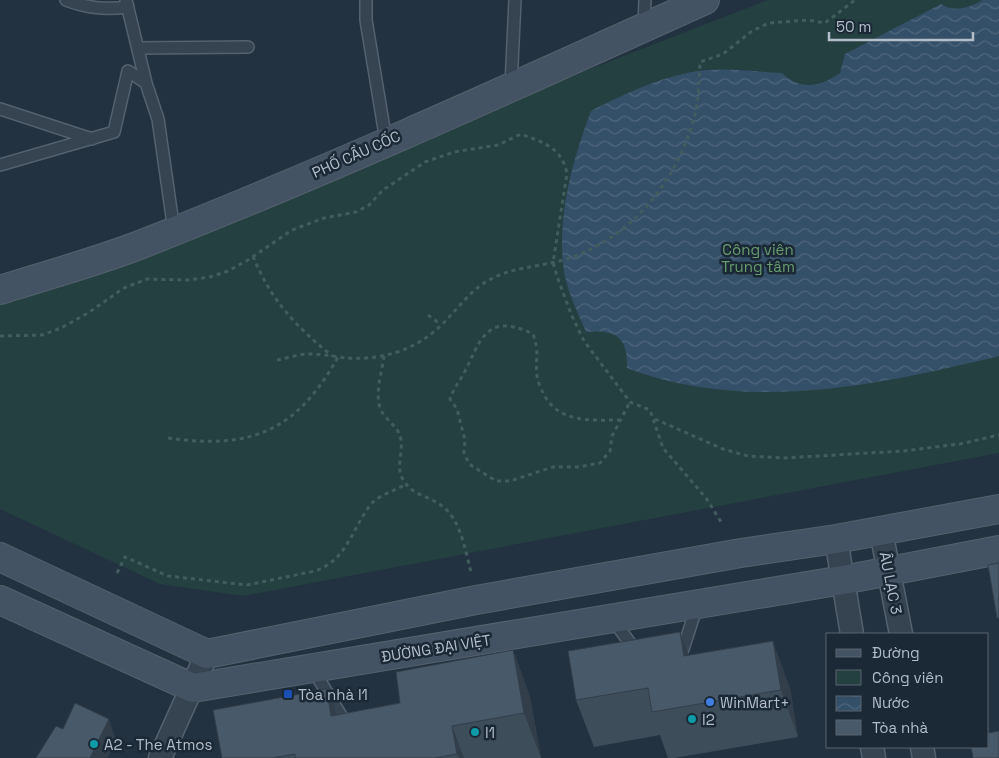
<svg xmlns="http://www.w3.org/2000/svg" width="999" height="758" viewBox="0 0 999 758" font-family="'Space Grotesk',sans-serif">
  <defs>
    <pattern id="water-waves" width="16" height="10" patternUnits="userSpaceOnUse" patternTransform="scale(1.25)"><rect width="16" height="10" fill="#344f68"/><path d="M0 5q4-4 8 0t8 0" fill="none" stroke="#4f677c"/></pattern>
  </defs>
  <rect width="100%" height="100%" fill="#223240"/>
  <path fill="#244041" d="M768 0H999V453L243 596 160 584 0 509V292L411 144 559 81Z"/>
  <path fill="url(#water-waves)" d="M983 0H999V356C879 385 746 414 627 368 628 337 616 329 586 332 577 311 565 287 563 264 558 212 573 159 591 111 626 93 668 73 708 70 732 68 758 72 782 73 801 91 820 87 840 73L845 54 941 4C955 13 968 8 983 0Z"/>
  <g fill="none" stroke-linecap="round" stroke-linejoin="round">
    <g stroke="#54616e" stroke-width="14">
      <path id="lane" d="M66 0C87 8 105 10 128 7
        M126 0 146 83 158 119 174 231
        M366 0V20L386 141
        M644 26 645 0
        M138 48 248 47
        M511 86 515 0
        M0 109 92 139
        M0 165 114 132 128 71 146 83
        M613 620 636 651
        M678 658 683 649 697 606
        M312 668 348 727"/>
    </g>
    <g stroke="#54616e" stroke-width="25">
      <path id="street" d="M881 531 901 634
        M836 539 852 634
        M872 747 874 758
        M922 747 924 758
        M160 758 207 654"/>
    </g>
    <g stroke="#54616e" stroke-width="30">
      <path id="secondary" d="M0 290C47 275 96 262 142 244 333 169 519 84 705 0
        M0 557 207 654 476 600 741 553 836 539 999 509
        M0 600 193 688 843 580 999 550"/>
    </g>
    <path stroke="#425d5e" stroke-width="3" stroke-dasharray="4 4" stroke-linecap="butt" d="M253 256C271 301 296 326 332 356
      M428 315 440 324
      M0 336 42 335 61 328 88 313 124 288 147 279 187 280 210 277 228 271 248 260 292 230 324 218 356 212 369 205 383 190 425 162 454 152 498 145 521 134C544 143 561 147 567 173L553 263 559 282 571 314 584 341 630 402 650 410 663 448 706 498 723 525
      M384 356C382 373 372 400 384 415 391 424 399 428 401 440 403 454 395 469 404 481 413 496 430 496 442 506 461 520 465 550 471 572
      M277 360C288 358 299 354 310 354 323 354 336 357 348 358 375 360 405 353 427 337 451 321 465 292 491 279 517 265 548 267 575 256 635 233 677 180 694 118 699 101 699 81 700 62L723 54 752 31 769 23 808 20 825 23 855 0
      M655 419 723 449 748 456 784 458 903 451 960 444 999 435
      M621 420C591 420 559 424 543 393 541 388 537 381 537 375 535 358 540 353 533 334 485 311 481 341 463 375 458 383 453 390 450 399L457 409 465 440 464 453 469 464 496 481H510L553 467H579L600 463 610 451 612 436 630 402
      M168 438C251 450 297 431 338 357
      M117 573 125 557 168 576 247 585 315 571C348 560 352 527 372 503 380 495 396 490 406 484"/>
    <use href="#lane" stroke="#364350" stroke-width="11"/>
    <use href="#street" stroke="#364350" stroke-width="22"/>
    <use href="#secondary" stroke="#445363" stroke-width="28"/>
  </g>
  <path fill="#3e4d5a" d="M513 650 530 697 541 758H222L327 689 336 715 400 703Z
    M688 655 790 688 798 737 674 758H668L660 735 594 747 576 700Z"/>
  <path fill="#323e4a" d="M680 632 697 679 684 656Z
    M773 641 790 688 798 737 781 690Z
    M513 650 530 697 541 758 524 713Z
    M327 689 344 736 331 716Z
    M109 719 116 741 108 758H90Z
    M452 726 464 758H459L457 754Z"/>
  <path fill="#485969" stroke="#323e4a" d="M999 563V618H997L988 565Z
    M680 632 684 656 773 641 781 690 652 712 648 688 576 700 568 651Z
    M513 650 524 713 452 726 457 754 434 758H295V754L271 758H222L213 710 327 689 331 716 400 703 396 672Z
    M75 703 109 719 90 758H36L56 726 63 729Z
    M999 731V758H973L971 747H988V733Z"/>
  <rect fill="#1a4fb4" stroke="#1b2835" stroke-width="2" x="283" y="689" width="10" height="10" rx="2.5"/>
  <circle fill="#3f7fe0" stroke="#1b2835" stroke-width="2" cx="710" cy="702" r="5"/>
  <g fill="#0f9aa8" stroke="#1b2835" stroke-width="2">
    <circle cx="692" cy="719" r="5"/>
    <circle cx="475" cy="732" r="5"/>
    <circle cx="94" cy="744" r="5"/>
  </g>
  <g text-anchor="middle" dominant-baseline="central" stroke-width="5" stroke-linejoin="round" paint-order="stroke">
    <g font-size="15" fill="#b3becb" stroke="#1b2835">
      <text transform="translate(356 154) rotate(-24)">PHỐ CẦU CỐC</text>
      <text transform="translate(891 583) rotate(79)">ÂU LẠC 3</text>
      <text transform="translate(436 648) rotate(-9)">ĐƯỜNG ĐẠI VIỆT</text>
    </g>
    <g font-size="15" fill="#689e6f" stroke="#1b2835">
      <text x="758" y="249">Công viên<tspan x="758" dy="17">Trung tâm</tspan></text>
    </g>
    <g font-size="15" fill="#b3becb" stroke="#1b2835" text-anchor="start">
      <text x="298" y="694">Tòa nhà I1</text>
      <text x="720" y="702">WinMart+</text>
      <text x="702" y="719">I2</text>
      <text x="485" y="732">I1</text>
      <text x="104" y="744">A2 - The Atmos</text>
    </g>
  </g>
  <rect x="826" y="633" width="162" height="115" fill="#1b2835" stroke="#586471"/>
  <rect x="836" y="649" width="25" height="8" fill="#445363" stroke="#586471"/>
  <text x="872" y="658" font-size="15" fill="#b3becb">Đường</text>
  <rect x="836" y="670" width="25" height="15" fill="#244041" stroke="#586471"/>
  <text x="872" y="683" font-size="15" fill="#b3becb">Công viên</text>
  <rect x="836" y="696" width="25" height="15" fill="url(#water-waves)" stroke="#586471"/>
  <text x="872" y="708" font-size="15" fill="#b3becb">Nước</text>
  <rect x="836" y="720" width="25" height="15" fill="#485969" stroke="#586471"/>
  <text x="872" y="733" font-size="15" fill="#b3becb">Tòa nhà</text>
  <path d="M829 32v8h144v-8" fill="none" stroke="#b3becb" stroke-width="2.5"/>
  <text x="836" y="32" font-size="15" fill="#b3becb" stroke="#1b2835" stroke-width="4" paint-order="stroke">50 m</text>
</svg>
